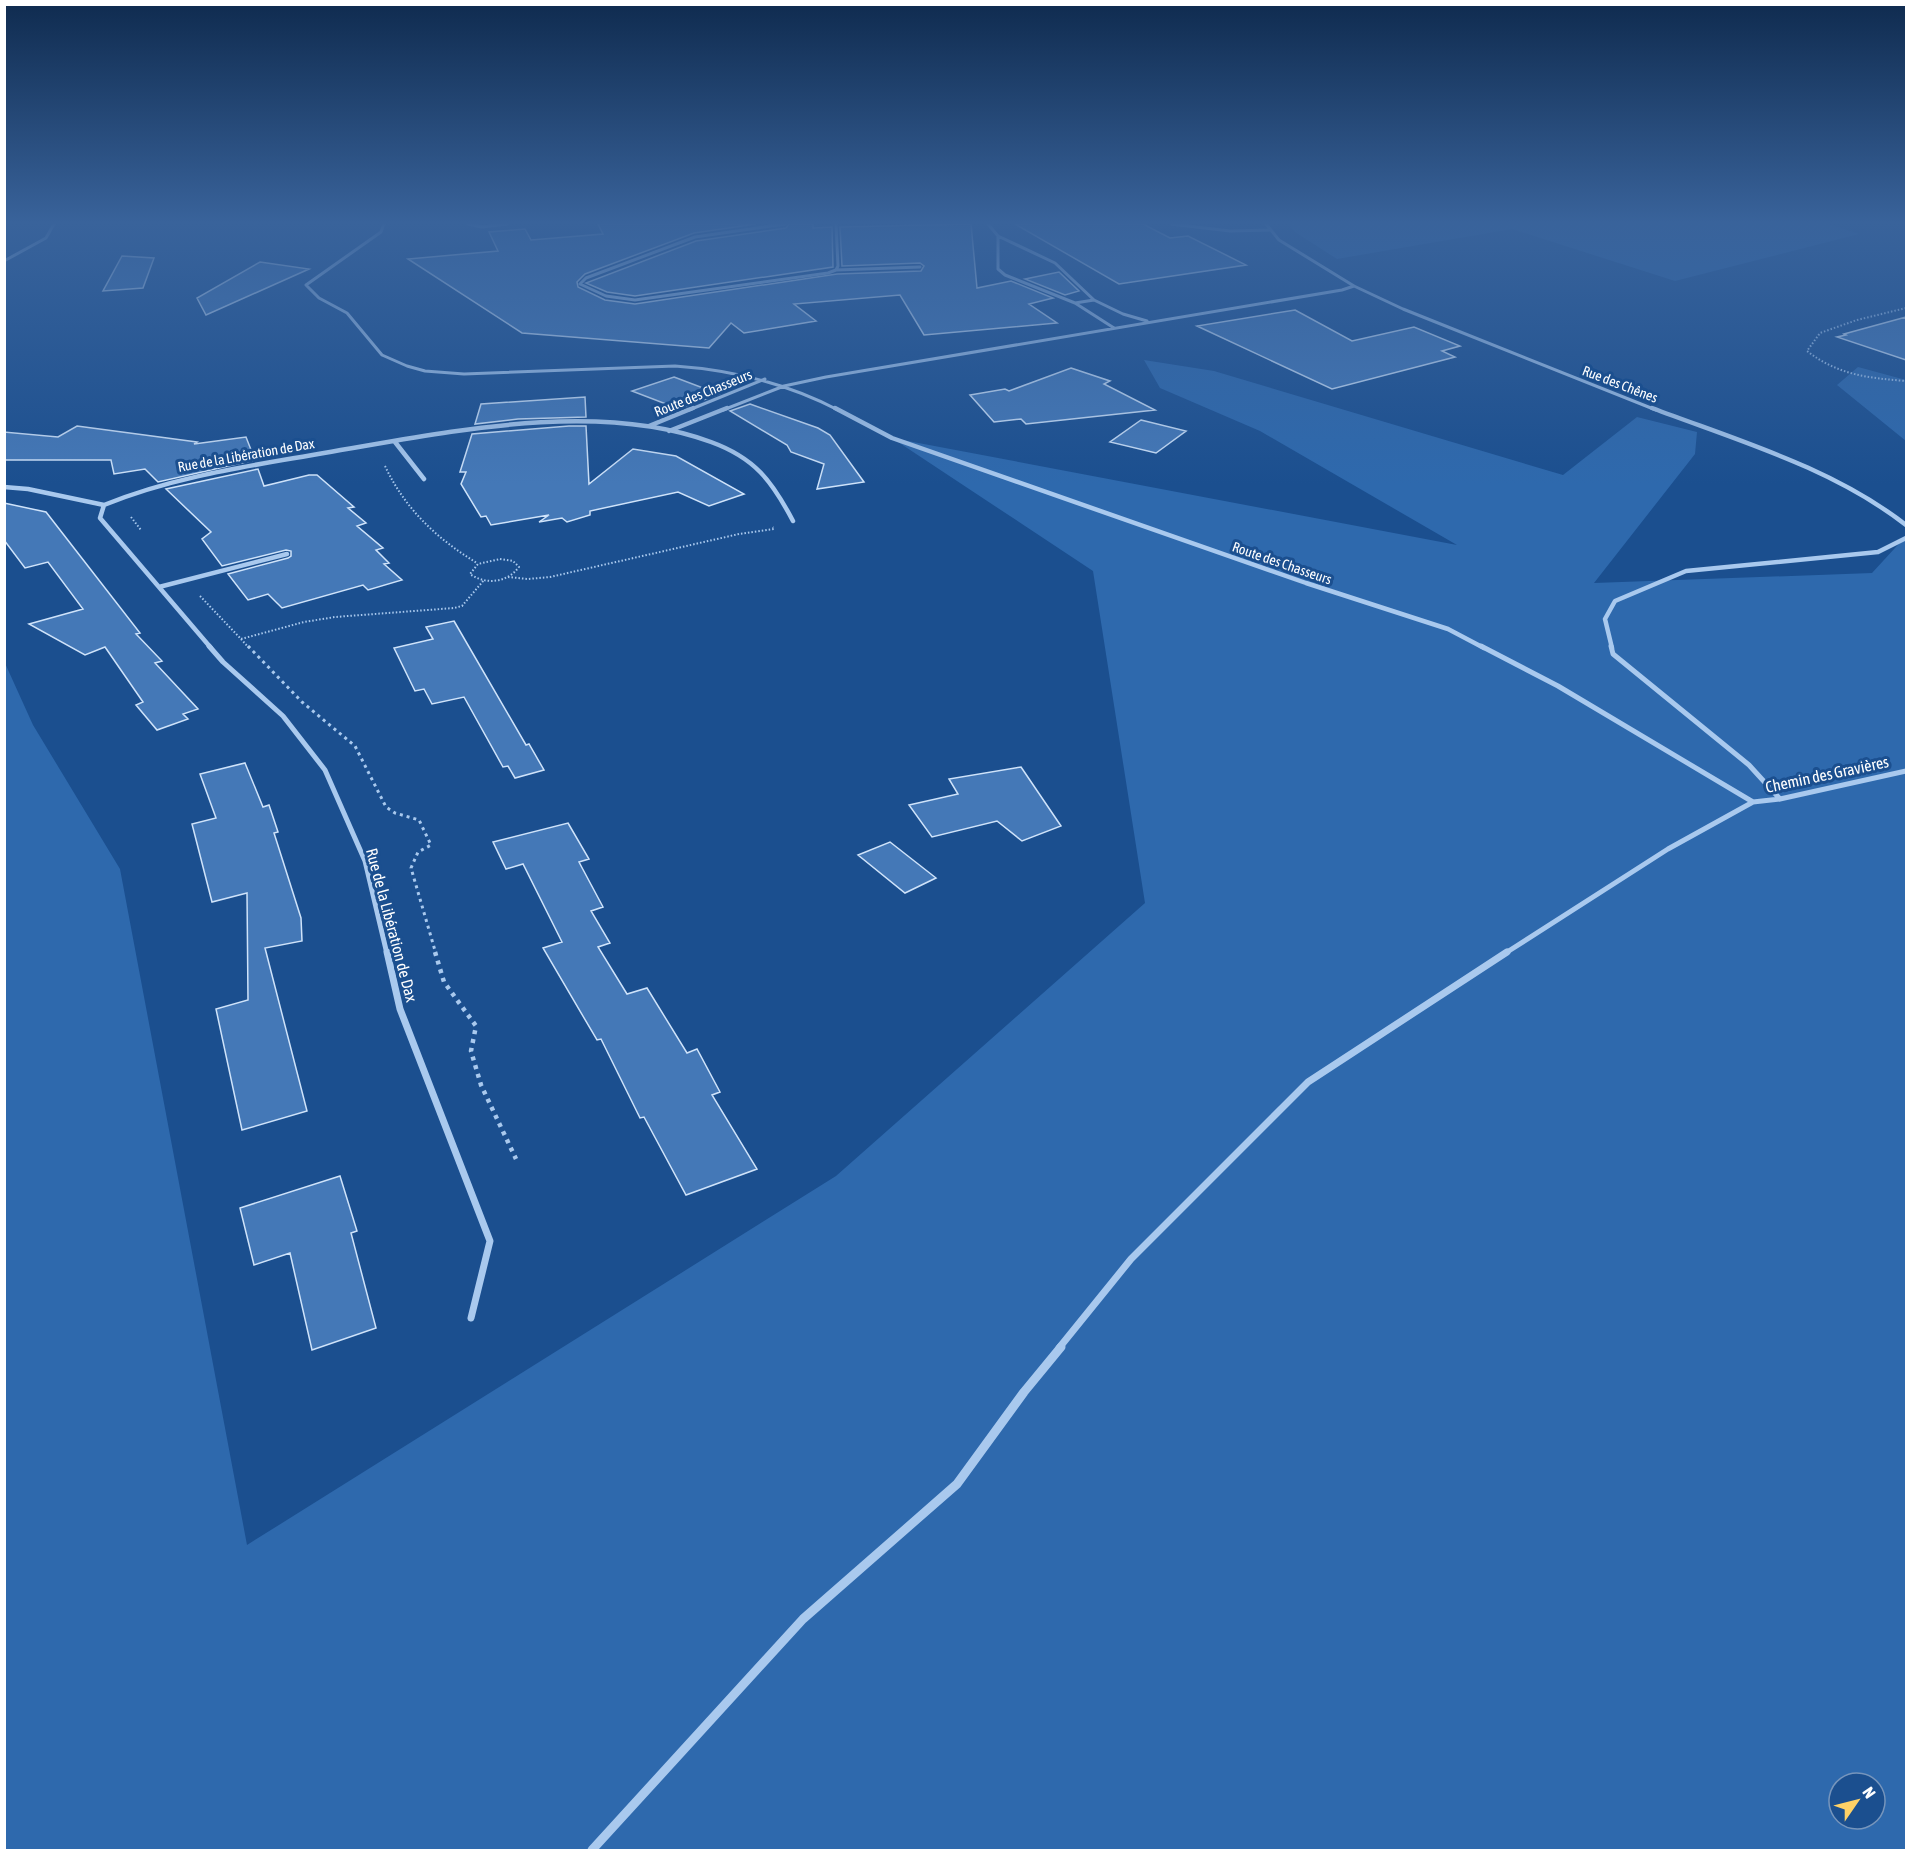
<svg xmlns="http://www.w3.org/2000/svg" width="1911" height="1855" viewBox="0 0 1911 1855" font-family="'Asap Condensed',sans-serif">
  <rect width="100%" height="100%" fill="#1b4f8f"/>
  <path fill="#2e69ad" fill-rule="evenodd" d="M1289 224H1829L1859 234 1675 281 1512 229 1337 259 1295 232Z
    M1144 360 1214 371 1563 475 1637 417 1697 432 1695 454 1594 583 1872 573 1906 536V1850H5L4 661 33 725 120 869 247 1545 836 1176 1145 903 1093 571 892 438 1457 545 1260 431 1160 388ZM1839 1783H1875V1819H1839Z
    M1858 367 1906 380V441L1837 385Z"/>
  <path fill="#4478b7" stroke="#cfe3fa" stroke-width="1.5" d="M598 224H756L694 233 585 274 577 282 578 287 605 300 635 304 837 274 921 271 924 266 920 263 842 266 840 227 971 224 977 288 1011 281 1053 298 1029 304 1057 323 924 335 900 295 794 304 816 321 744 333 731 323 709 348 522 333 408 259 498 251 489 232 525 229 531 240 603 234Z
    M789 224H813V228L832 227 833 267 635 296 607 292 586 283 696 241 786 228Z
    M1015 224H1143L1170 238 1188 236 1246 265 1119 284Z
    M122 256 154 258 143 288 103 291Z
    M260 262 309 269 206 315 197 298Z
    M1059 272 1079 291 1065 295 1025 279Z
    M1295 310 1352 341 1414 327 1460 346 1442 351 1455 357 1332 389 1197 326Z
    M1906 317V360L1837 337 1846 335 1844 334Z
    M1071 368 1110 381 1104 384 1155 410 1026 424 1021 419 994 422 970 395 1005 389 1009 391Z
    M674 377 719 394 679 409 632 391Z
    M585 397 586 417 518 419 475 424 481 404Z
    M750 404 818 428 830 435 864 482 817 489 824 464 791 452 787 445 730 411Z
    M1141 420 1186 431 1156 453 1110 442Z
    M77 426 197 442 194 444 246 437 255 460 158 482 145 469 114 474 111 460H4V432L58 437Z
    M569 426H586L589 484 633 449 676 456 744 494 709 506 678 492 590 511V515L567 522 562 518 539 522 549 515 491 525 486 516 481 517 461 484 466 472H460L472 434Z
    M258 469 264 486 309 475H317L354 507 348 508 366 523 357 526 383 548 376 550 389 563 384 564 402 580 368 590 363 585 282 608 268 594 248 600 228 574 288 558 291 556V551L286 550 222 566 202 539 211 532 166 489Z
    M4 503 46 512 140 633 136 634 162 661 155 663 198 709 183 714 188 719 157 730 136 705 143 702 105 647 85 655 29 624 83 609 48 562 25 568 4 540Z
    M454 621 526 745 529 744 544 770 515 778 508 766 503 767 464 697 432 704 424 689 415 691 394 648 433 639 426 627Z
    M245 763 263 807 269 805 278 832 274 833 301 918 302 941 265 948 307 1111 242 1130 216 1009 248 1000 247 893 212 902 192 824 216 818 200 774Z
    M1021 767 1061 826 1022 841 997 821 932 837 909 805 958 794 949 779Z
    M568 823 589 859 579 862 603 907 591 911 610 943 598 947 627 994 647 988 687 1053 697 1049 720 1092 712 1095 757 1169 686 1195 644 1117 640 1118 601 1039 597 1040 543 948 562 942 523 864 506 869 493 842Z
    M890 842 936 878 905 893 858 855Z
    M340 1176 357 1231 351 1233 376 1328 312 1350 290 1253 254 1265 240 1208Z"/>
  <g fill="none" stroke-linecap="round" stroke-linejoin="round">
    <path stroke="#a9c9ee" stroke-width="2" stroke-dasharray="1.5 2" stroke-linecap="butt" d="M1906 308 1857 320 1820 333 1807 351C1838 375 1868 378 1906 381
      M385 466C405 509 437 539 477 563
      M131 517 141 530
      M500 559 513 561 519 567C507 583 486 585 470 574L478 564Z
      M508 577 528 579 550 577 739 534 774 529 773 527
      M200 596 241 639 304 622 335 617 454 608 462 606 484 580
      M241 639 249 648"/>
    <path stroke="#a9c9ee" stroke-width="3" stroke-dasharray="3 4" stroke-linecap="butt" d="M248 646 302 702 355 746 386 807 395 813 419 820 431 845 418 852 411 868 436 954"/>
    <path stroke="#a9c9ee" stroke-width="4.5" stroke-dasharray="4 5" stroke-linecap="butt" d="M435 952 444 982 476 1026 471 1051 481 1085 516 1159"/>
    <path stroke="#a9c9ee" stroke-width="3" d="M384 224 381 232 306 285 319 298 347 313 382 355 407 366 425 371 464 374 675 366C733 370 786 383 838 410
      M468 224 482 227 507 224
      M785 224 695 237 586 278 580 284 606 296 635 300 828 273 836 270 838 266 836 224
      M988 224 998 236V269L1005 275 1075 303 1114 328
      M1171 224 1230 231 1270 230
      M1266 224 1279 240 1354 286 1403 309 1656 410
      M998 236 1055 263 1094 300 1123 314 1147 321
      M4 261 46 238 54 224
      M836 270 920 267
      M1075 303 1094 300
      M689 410 765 379
      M723 410 784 386 826 377 1342 290 1354 286"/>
    <path stroke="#a9c9ee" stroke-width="4.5" d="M835 408 892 438 1306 583 1448 629 1484 648
      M1652 408C1739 441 1833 468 1906 525
      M649 426 693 408
      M669 431 727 408
      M395 442 424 479
      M4 487 28 489 104 505
      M159 587 287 554
      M211 648 100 518 104 505C175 476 250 466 324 453 444 433 594 399 711 442 755 458 772 481 793 521
      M1612 648 1605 619 1615 601 1686 571 1878 552 1906 538"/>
    <path stroke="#a9c9ee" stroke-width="5" d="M209 646 223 662 283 716 325 770 365 861 387 954
      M1481 646 1558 686 1753 802
      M1611 646 1613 654 1749 765 1780 799
      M1504 954 1668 849 1753 802 1780 799 1906 771"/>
    <path stroke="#a9c9ee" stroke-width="7" d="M387 952 400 1009 490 1241 471 1318
      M1059 1348 1131 1259 1308 1082 1507 952"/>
    <path stroke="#a9c9ee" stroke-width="9" d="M592 1850 803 1619 957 1484 1024 1392 1061 1347"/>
  </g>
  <linearGradient id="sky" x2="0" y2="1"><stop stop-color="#0f2b4f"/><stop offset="0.46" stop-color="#39639b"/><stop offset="1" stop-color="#39639b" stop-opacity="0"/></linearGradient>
  <rect width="1911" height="484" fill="url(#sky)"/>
  <g text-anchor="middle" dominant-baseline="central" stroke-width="6" stroke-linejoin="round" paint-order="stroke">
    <g font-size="14" fill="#fff" stroke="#1b4f8f">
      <text transform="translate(1620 384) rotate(21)">Rue des Chênes</text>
      <text transform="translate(703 393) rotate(-22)">Route des Chasseurs</text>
      <text transform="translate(246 455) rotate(-10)">Rue de la Libération de Dax</text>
      <text transform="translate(1282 563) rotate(19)">Route des Chasseurs</text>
    </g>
    <g font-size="16" fill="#fff" stroke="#1b4f8f">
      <text transform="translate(1827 774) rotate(-12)">Chemin des Gravières</text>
      <text transform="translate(392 925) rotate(75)">Rue de la Libération de Dax</text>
    </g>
  </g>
  <rect width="1911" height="1855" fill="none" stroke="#ffffff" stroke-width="12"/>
  <g transform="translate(1857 1801) rotate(55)"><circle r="28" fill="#1b4f8f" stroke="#7695bc" stroke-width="1.5"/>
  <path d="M0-4.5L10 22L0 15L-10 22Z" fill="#ffd166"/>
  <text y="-9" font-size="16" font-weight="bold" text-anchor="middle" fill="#ffffff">N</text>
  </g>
</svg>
